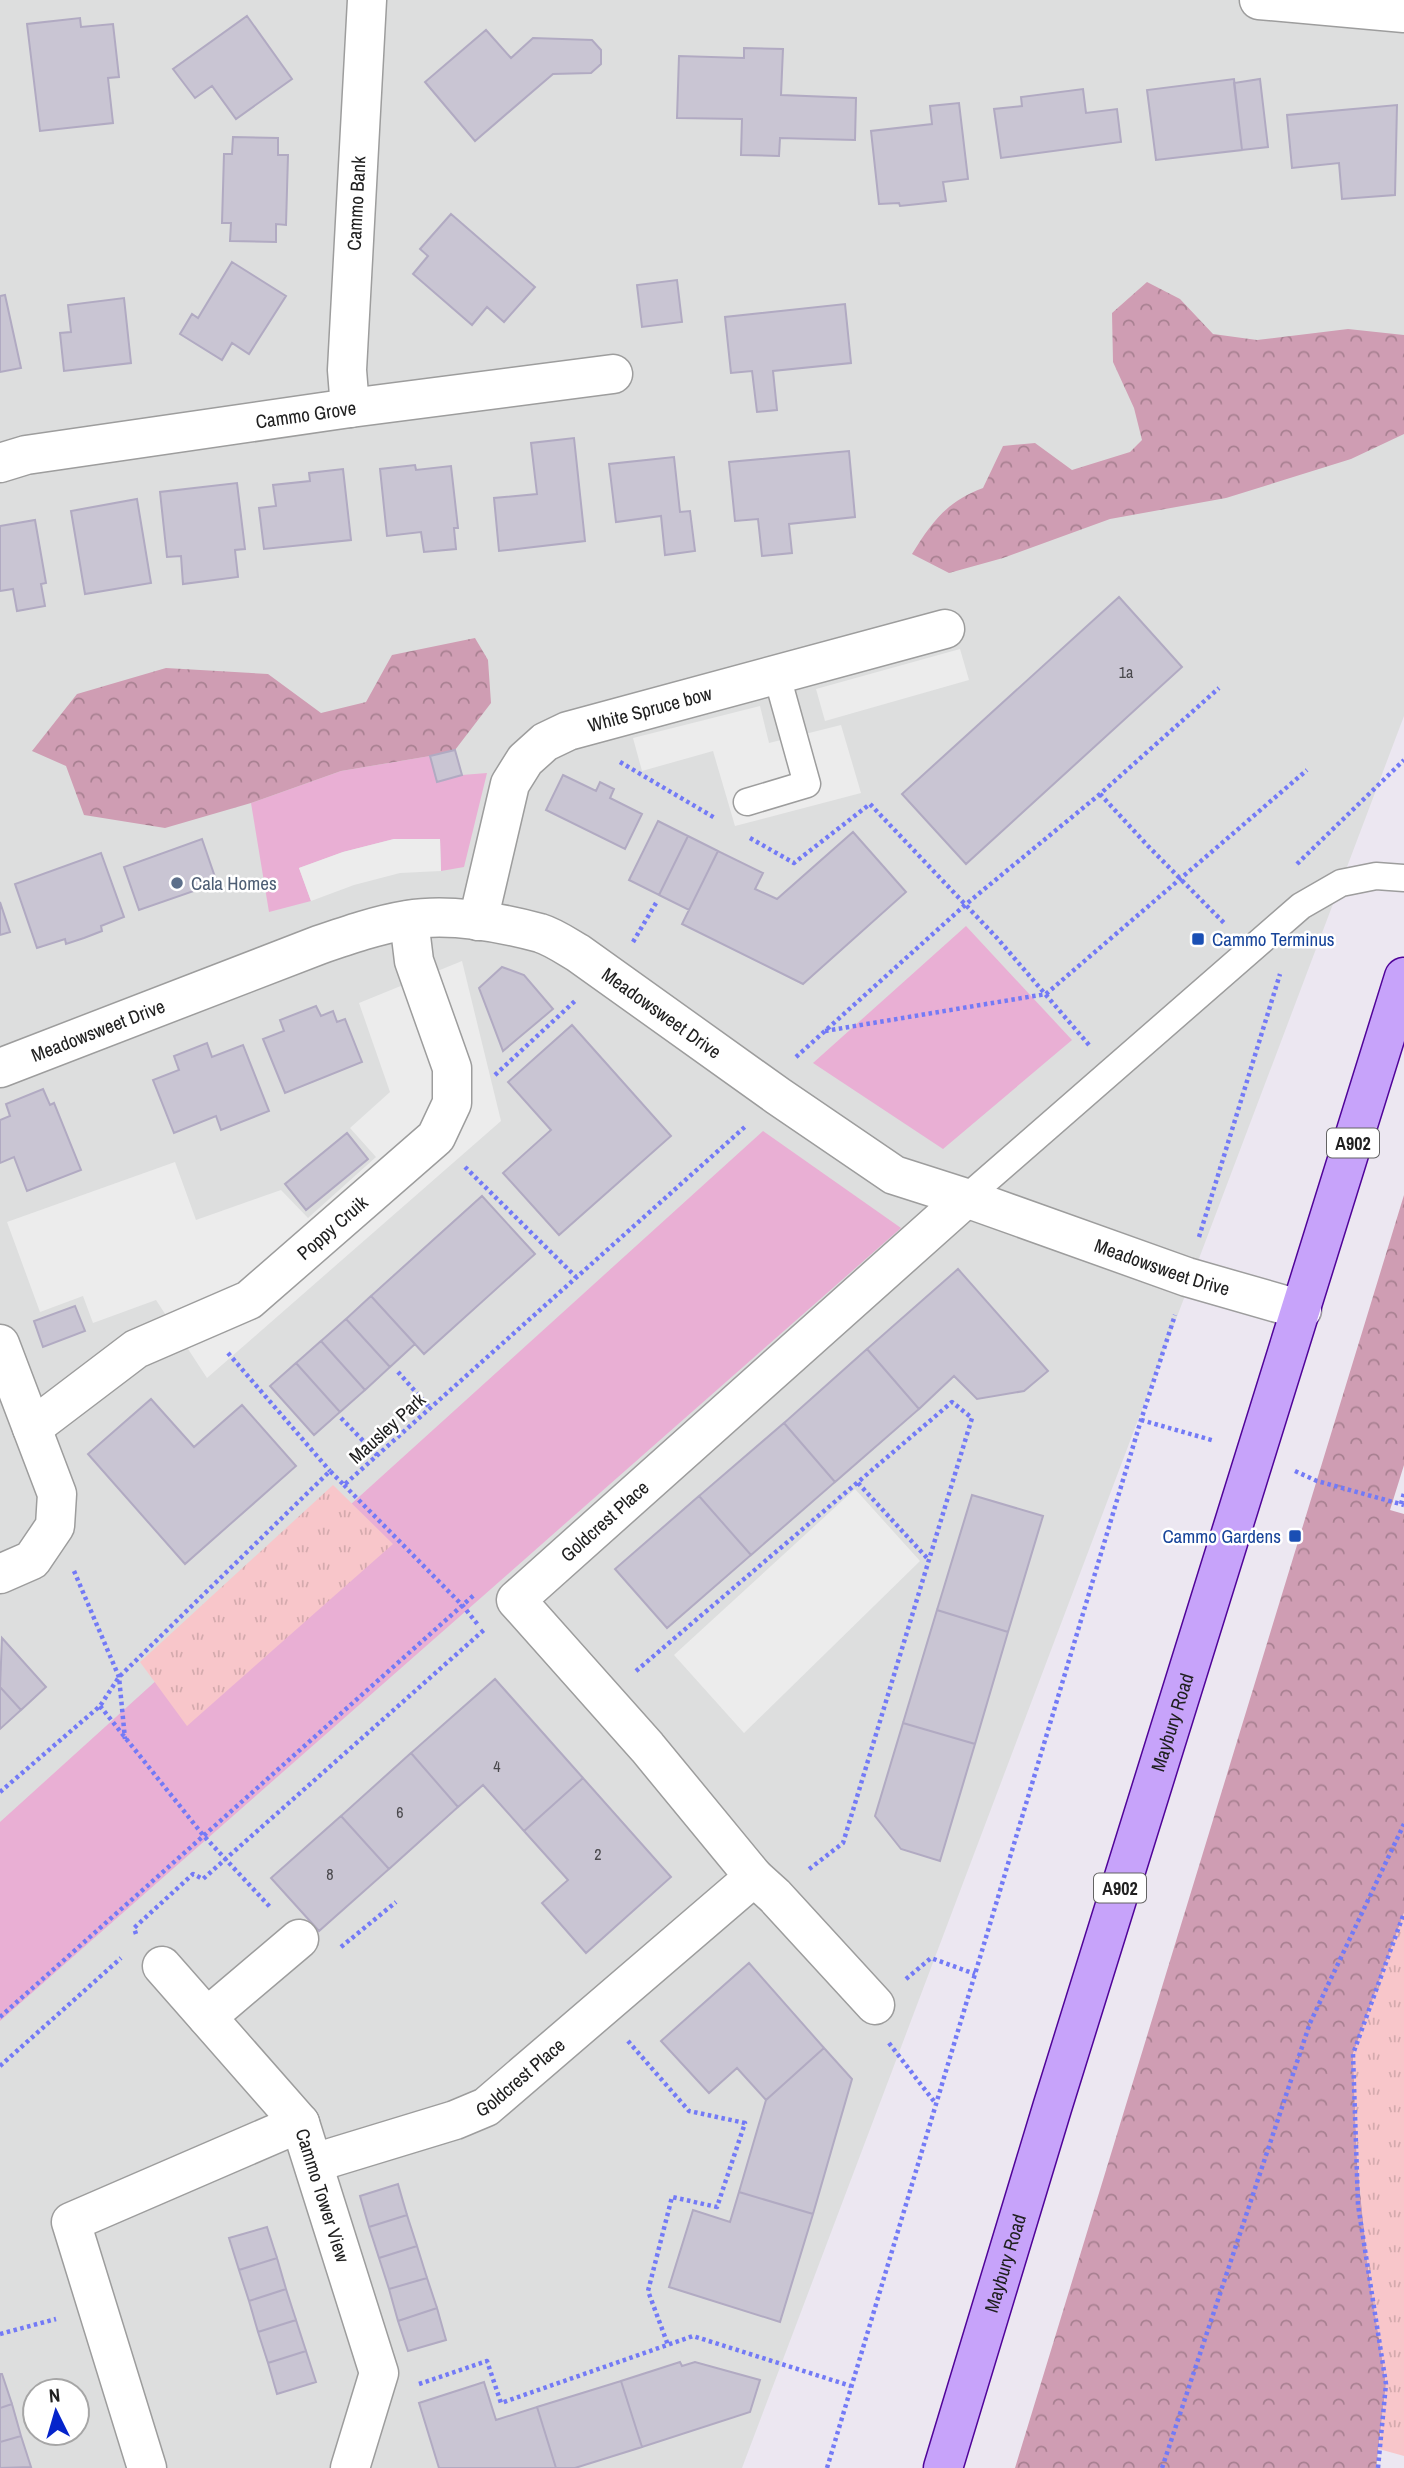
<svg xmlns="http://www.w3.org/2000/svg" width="1404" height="2468" viewBox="0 0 1404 2468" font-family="'Archivo Narrow',sans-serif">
  <defs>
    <pattern id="forest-crowns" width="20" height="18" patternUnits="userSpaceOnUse" patternTransform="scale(1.75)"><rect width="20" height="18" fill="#cf9db3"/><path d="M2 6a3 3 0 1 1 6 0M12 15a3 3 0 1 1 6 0" fill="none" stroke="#a88091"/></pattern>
    <pattern id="park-tufts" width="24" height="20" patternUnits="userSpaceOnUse" patternTransform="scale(1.75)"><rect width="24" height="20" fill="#f8c6ca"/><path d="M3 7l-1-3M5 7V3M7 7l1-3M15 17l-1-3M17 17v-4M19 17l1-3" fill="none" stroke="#d4aaad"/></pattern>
  </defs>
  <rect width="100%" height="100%" fill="#ece7f1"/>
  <path fill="#dddede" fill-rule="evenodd" d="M0 0H1404V716L742 2468H0ZM35 2391H77V2433H35Z"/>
  <path fill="#e9afd4" d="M430 756 438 782 462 775 487 773 464 867 441 871 440 839H394L343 852 299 868 311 901 269 912 251 803 341 771Z
    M966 926 1072 1040 943 1149 813 1063Z
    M763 1131 901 1228 0 2021V1822Z"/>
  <path fill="url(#forest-crowns)" d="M1147 282 1180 299 1213 334 1257 340 1348 329 1404 335V434L1351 459 1226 498 1110 519 1003 558 949 573 912 554C932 522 946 502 983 488L1003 446 1035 443 1072 470 1130 452 1142 440 1134 408 1113 362 1112 313Z
    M475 638 488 660 491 703 455 750 430 756 341 771 251 803 165 828 84 815 66 766 32 751 77 694 166 668 268 674 321 713 366 702 392 655Z
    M1404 1195V1465L1390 1510 1404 1514V1913L1353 2054 1357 2160 1368 2267 1386 2384 1376 2468H1015Z"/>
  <path fill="url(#park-tufts)" d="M333 1485 393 1544 187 1726 140 1662Z
    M1404 1913V2456L1379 2449 1386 2384 1368 2267 1357 2160 1353 2054Z"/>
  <path fill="#ececec" d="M960 649 969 680 825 721 816 689Z
    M760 706 769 743 841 725 861 793 735 826 713 751 642 771 633 738Z
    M394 839H440L441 871 400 873 354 885 311 901 299 868 343 852Z
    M462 961 501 1121 207 1378 156 1300 93 1323 83 1296 40 1312 7 1222 175 1162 196 1220 281 1190 308 1218 376 1157 350 1128 390 1092 359 1003Z
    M855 1489 920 1561 744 1733 674 1655Z"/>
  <path fill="#c9c5d3" stroke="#b1aac2" stroke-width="2" d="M247 16 292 79 236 119 212 86 195 98 173 69Z
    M80 18 81 27 113 24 119 77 108 78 113 123 40 131 27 24Z
    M486 30 511 58 533 38 592 40 601 50V64L591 73 553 74 475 141 425 82Z
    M744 48 783 49 781 95 856 98 855 140 780 138 779 156 741 155 742 119 677 118 679 56 744 58Z
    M1234 79 1242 150 1156 160 1147 90Z
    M1260 79 1268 147 1242 150 1234 83Z
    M1083 89 1086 113 1117 109 1121 142 1001 158 994 109 1022 106 1021 97Z
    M959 103 968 179 943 182 946 201 900 206 899 203 879 204 871 131 932 124 930 106Z
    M1397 105 1395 195 1342 199 1339 163 1292 168 1287 115Z
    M233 137 278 138V155H288L286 225 276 224V242L230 241 231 223H222L224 154H232Z
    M451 214 535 287 504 322 487 307 472 325 413 274 428 256 420 249Z
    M232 262 286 296 249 354 232 343 222 360 180 334 192 314 198 318Z
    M677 280 682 322 642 327 637 285Z
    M5 295 21 368 0 372V296Z
    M124 298 131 363 64 371 60 333 71 332 68 305Z
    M845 304 851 363 773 371 777 410 757 412 752 371 731 373 725 317Z
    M574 438 585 541 499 551 494 498 537 494 531 443Z
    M849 451 855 517 789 524 792 553 762 556 758 519 735 521 729 462Z
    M674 457 680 512 690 511 695 551 665 555 661 516 616 522 609 464Z
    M415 465 416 470 451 466 458 528H454L456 549 424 552 421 532 387 536 380 469Z
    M343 469 351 540 264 549 259 508 276 506 273 485 310 481 309 473Z
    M237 483 245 549 235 550 238 577 183 584 181 556 167 557 160 492Z
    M137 499 151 583 85 594 71 511Z
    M35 520 46 583 41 584 45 606 17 611 13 589 0 591V526Z
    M1119 597 1182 667 966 864 902 794Z
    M455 750 462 775 437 782 430 756Z
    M563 775 596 791 600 782 614 789 610 798 642 814 625 849 546 810Z
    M658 821 688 836 659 895 629 880Z
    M853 832 906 892 803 984 682 924 718 851 763 873 755 889 777 899Z
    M688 836 718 851 689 910 659 895Z
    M202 839 217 883 139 910 124 867Z
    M101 853 124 917 101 926 102 931 84 938 66 944 65 939 37 948 15 884Z
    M0 902 10 932 0 935Z
    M502 967 524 975 553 1009 503 1051 479 988Z
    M316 1006 321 1016 333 1011 337 1022 345 1019 362 1062 285 1093 263 1039 284 1031 280 1020Z
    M572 1025 671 1136 559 1235 503 1173 551 1130 508 1082Z
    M207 1043 212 1057 243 1045 269 1111 221 1130 216 1116 174 1133 153 1080 179 1070 174 1056Z
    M43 1089 50 1105 54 1103 81 1170 27 1191 14 1157 0 1163V1120L10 1116 6 1104Z
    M347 1133 368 1159 306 1210 285 1184Z
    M482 1196 535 1254 424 1354 371 1296Z
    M958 1269 1048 1371 1024 1391 977 1399 954 1376 919 1409 867 1349Z
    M371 1296 415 1344 390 1367 346 1319Z
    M75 1306 85 1331 43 1347 34 1321Z
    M346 1319 390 1367 365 1390 321 1341Z
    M321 1341 365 1390 340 1412 296 1363Z
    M867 1349 919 1409 835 1482 784 1423Z
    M296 1363 340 1412 314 1435 270 1386Z
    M151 1399 194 1447 242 1405 296 1466 185 1564 88 1454Z
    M784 1423 835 1482 751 1555 699 1496Z
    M972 1495 1043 1516 1008 1632 937 1610Z
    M699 1496 751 1555 667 1628 615 1569Z
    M937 1610 1008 1632 975 1744 903 1723Z
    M2 1638 46 1687 21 1710 0 1687Z
    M495 1679 583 1778 524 1831 483 1785 458 1807 411 1753Z
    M0 1687 21 1710 0 1729Z
    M903 1723 975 1744 940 1861 901 1849 875 1816Z
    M411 1753 458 1807 389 1869 341 1816Z
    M583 1778 671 1877 586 1953 542 1903 568 1880 524 1831Z
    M341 1816 389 1869 319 1931 271 1878Z
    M749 1963 824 2048 766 2100 737 2068 709 2093 661 2041Z
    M824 2048 852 2079 813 2214 739 2192 766 2100Z
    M398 2184 407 2215 369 2227 360 2196Z
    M739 2192 813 2214 780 2322 669 2287 693 2210 730 2222Z
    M407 2215 417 2246 379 2258 369 2227Z
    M267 2227 277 2258 239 2270 229 2238Z
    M417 2246 427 2278 389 2289 379 2258Z
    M277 2258 286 2289 249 2301 239 2270Z
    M427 2278 437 2308 398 2321 389 2289Z
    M286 2289 296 2320 258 2332 249 2301Z
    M437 2308 446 2340 408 2351 398 2321Z
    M296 2320 306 2351 268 2363 258 2332Z
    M306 2351 316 2382 277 2394 268 2363Z
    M680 2362 682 2366 695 2362 760 2380 750 2412 642 2447 621 2381Z
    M0 2374H2L12 2404 0 2408Z
    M621 2381 642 2447 575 2468H556L537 2407Z
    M484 2382 496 2420 537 2407 556 2468H439L419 2403Z
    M12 2404 21 2436 0 2442V2408Z
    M21 2436 31 2467 0 2468V2442Z"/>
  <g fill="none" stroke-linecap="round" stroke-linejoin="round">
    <g stroke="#9d9d9d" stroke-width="29">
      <path id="service" d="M747 802 807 784 777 676
        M966 1198 1301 906 1341 883 1376 876 1404 878"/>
    </g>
    <g stroke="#9d9d9d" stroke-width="41">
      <g id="minor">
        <path d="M1259 0 1404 13"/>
        <path id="s1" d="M350 408 347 370 367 0"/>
        <path id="s2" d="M0 463 26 455 350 408 613 374"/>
        <path id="s3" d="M478 921 510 784 525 760 545 742 568 731 945 629"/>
        <path id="s4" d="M0 1068 319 945C348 935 377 925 407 920 449 913 499 922 540 933 553 937 566 946 578 953L778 1096 894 1175 966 1198 1187 1277 1302 1310"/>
        <path d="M0 1344 57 1494 55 1526 32 1560 0 1574"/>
        <path id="s5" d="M32 1428 136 1349 249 1300 436 1137 452 1103V1068L414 961 409 920"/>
        <path d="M754 1877 775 1896 875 2005"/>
        <path id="s6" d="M162 1966 300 2123 379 2373 350 2468"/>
        <path d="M207 2017 299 1939"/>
        <path id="s7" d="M314 2163 455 2120 486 2107 754 1877 647 1747 516 1600 966 1198"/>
        <path d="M147 2468 71 2222 300 2123"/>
      </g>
    </g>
    <g stroke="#500499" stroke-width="41">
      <g id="primary">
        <path id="s8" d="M943 2468 1052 2108 1404 977"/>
      </g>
    </g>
    <path stroke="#737af6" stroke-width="4.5" stroke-dasharray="3.5 3.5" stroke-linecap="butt" d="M620 762 715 818
      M1100 794 1148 846 1226 925
      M750 838 794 863 870 804 997 938 1089 1045
      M1297 864 1404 760
      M633 942 656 903
      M825 1031 1046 994 1307 770
      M796 1057 965 905 1100 794 1219 688
      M495 1075 576 1000
      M465 1167 576 1277
      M1199 1237 1280 974
      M228 1353 330 1471
      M398 1372 430 1408
      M341 1418 377 1455
      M1141 1420 1215 1441
      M1295 1471 1317 1481 1404 1505
      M858 1483 928 1559
      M344 1485 463 1606 479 1626
      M1401 1504 1404 1493
      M74 1571 119 1677 125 1739
      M636 1671 952 1402 972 1418 843 1843 808 1870
      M100 1706 203 1835 271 1908
      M0 1792 100 1706 119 1677 330 1471 344 1485 747 1125
      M136 1934 134 1928 193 1874 203 1879 485 1629
      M341 1947 396 1902
      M906 1979 931 1958 975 1974
      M0 2017 474 1595
      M628 2041 689 2111 745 2123 717 2207 672 2197 648 2291 668 2345
      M889 2043 936 2104
      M0 2066 121 1958
      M0 2334 56 2319
      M419 2384 487 2361 501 2403 693 2336 851 2386
      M827 2468 1141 1420 1175 1315
      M1162 2468 1310 2023 1404 1824
      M1378 2468 1386 2384 1358 2205 1353 2054 1404 1913"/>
    <use href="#service" stroke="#fff" stroke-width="26"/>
    <use href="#minor" stroke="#fff" stroke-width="38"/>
    <use href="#primary" stroke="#c7a3fa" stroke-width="38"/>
  </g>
  <circle fill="#5c6f8a" stroke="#fff" stroke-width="2.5" cx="177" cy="883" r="7"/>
  <g fill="#1a4fb4" stroke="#fff" stroke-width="2.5">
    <rect x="1191" y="932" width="14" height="14" rx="3.5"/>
    <rect x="1288" y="1529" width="14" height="14" rx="3.5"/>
  </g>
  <g text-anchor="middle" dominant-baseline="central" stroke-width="5" stroke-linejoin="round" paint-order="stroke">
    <g font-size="16" fill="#4a494d">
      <text x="1126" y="672">1a</text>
      <text x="497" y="1766">4</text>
      <text x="400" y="1812">6</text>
      <text x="598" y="1854">2</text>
      <text x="330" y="1874">8</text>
    </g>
    <g fill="#fff" stroke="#636363" stroke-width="2">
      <rect x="1327" y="1128.5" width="52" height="29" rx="5"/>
      <rect x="1094" y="1873.5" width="52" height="29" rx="5"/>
    </g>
    <g font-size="18" font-weight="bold" fill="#202020">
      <text x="1353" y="1143">A902</text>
      <text x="1120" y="1888">A902</text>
    </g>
    <g font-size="19" fill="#202020" stroke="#fff">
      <text stroke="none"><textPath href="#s1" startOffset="205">Cammo Bank</textPath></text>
      <text stroke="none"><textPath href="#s2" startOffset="310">Cammo Grove</textPath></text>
      <text stroke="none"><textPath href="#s3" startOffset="306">White Spruce bow</textPath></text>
      <text stroke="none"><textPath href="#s4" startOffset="714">Meadowsweet Drive</textPath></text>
      <text stroke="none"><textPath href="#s4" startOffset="105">Meadowsweet Drive</textPath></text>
      <text stroke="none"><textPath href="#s5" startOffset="364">Poppy Cruik</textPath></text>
      <text stroke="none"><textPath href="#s4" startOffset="1281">Meadowsweet Drive</textPath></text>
      <text transform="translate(387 1428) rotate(-42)">Mausley Park</text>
      <text stroke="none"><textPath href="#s7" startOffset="1018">Goldcrest Place</textPath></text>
      <text stroke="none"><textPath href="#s8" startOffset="780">Maybury Road</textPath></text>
      <text stroke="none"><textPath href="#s7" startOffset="226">Goldcrest Place</textPath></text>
      <text stroke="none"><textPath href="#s6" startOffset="285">Cammo Tower View</textPath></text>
      <text stroke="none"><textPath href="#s8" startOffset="214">Maybury Road</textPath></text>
    </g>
    <g font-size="19" fill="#4e5e75" stroke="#fff" text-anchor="start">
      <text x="191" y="883">Cala Homes</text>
    </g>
    <g font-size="19" fill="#164399" stroke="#fff" text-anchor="start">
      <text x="1212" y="939">Cammo Terminus</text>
      <text x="1281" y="1536" text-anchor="end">Cammo Gardens</text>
    </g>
  </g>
  <g transform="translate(56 2412) rotate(355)"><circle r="33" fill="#ffffff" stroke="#a6a6a6" stroke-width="2"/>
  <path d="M0-5L12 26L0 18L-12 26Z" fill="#0524cb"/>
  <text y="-10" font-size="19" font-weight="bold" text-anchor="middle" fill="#202020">N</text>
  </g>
</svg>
